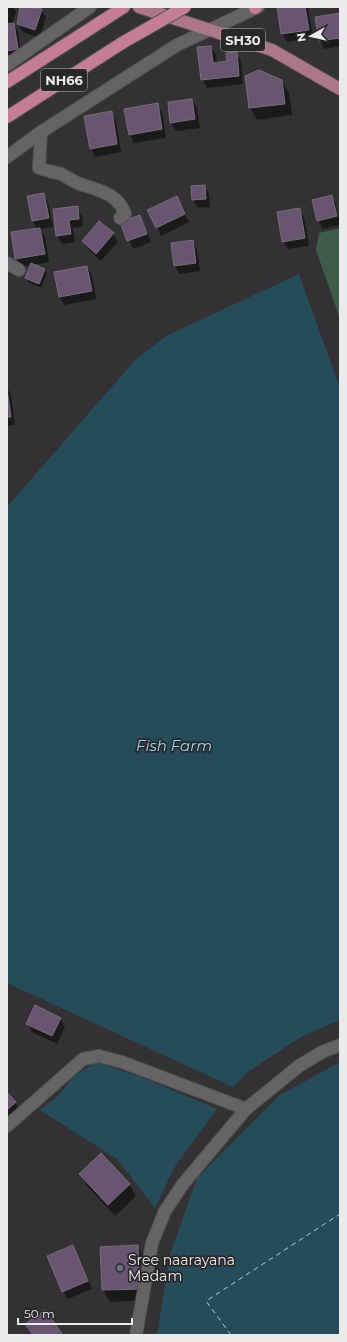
<svg xmlns="http://www.w3.org/2000/svg" width="347" height="1342" viewBox="0 0 347 1342" font-family="Montserrat,sans-serif">
  <rect width="100%" height="100%" fill="#333134"/>
  <path fill="#3e5c4a" d="M340 228V319L316 250 319 233Z"/>
  <path fill="#264c5a" d="M299 274 340 388V1020L301 1037 249 1071 233 1087 7 983V507L136 359 166 336Z
    M96 1062 141 1077 217 1109 174 1168 155 1208 117 1159 40 1110 57 1097 74 1076Z
    M340 1062V1335H157L170 1255 197 1178 280 1095Z"/>
  <path fill="#0007" d="M7 7H13L16 12 12 24H14L18 32 22 57 11 59 7 51Z
    M278 7H308L313 38 287 42 282 34Z
    M41 10 46 18 39 38 23 32 18 24Z
    M340 14V46L324 49 320 40Z
    M211 47 216 55 217 64 228 62 236 53 241 62 243 84 207 88 202 79Z
    M282 81 289 93 292 115 257 120 250 108Z
    M192 100 197 108 200 128 176 131 171 123Z
    M157 104 162 112 166 138 134 143 130 135 125 110Z
    M111 112 116 121 121 152 95 157 91 148Z
    M205 186 209 194 210 207 198 208 193 200Z
    M44 194 48 202 53 227 40 229 45 237 49 262 32 265 45 270 47 274 41 288 28 282 26 278 31 265 21 267 16 258 37 229 33 221Z
    M332 196 336 204 340 225 323 229 318 220Z
    M176 197 189 222 161 236 157 227Z
    M77 207 82 216 83 227 73 228 75 242 62 244 57 236Z
    M299 209 304 217 309 246 288 249 283 241Z
    M140 216 151 242 133 249 122 223Z
    M113 234 118 242 101 261 88 249 83 241Z
    M192 241 197 250 200 271 179 274 175 266Z
    M87 267 92 275 96 299 64 305 60 297Z
    M7 388 11 395 15 425 7 426Z
    M60 1019 65 1027 57 1044 32 1032 28 1023Z
    M7 1093 15 1102 24 1117 7 1132Z
    M80 1174 129 1184 136 1196 115 1216 87 1186Z
    M73 1246 92 1289 68 1299 63 1291Z
    M137 1246 144 1258 146 1300 110 1302 103 1290 101 1248Z"/>
  <g fill="none" stroke-linecap="round" stroke-linejoin="round">
    <path stroke="#93d9f5" stroke-width="1" stroke-dasharray="5 4" stroke-linecap="butt" d="M231 1335 206 1301 340 1214"/>
  </g>
  <path fill="#695571" stroke="#737174" d="M20 7 42 9 35 30 17 24Z
    M277 7H305L309 30 281 34Z
    M340 13V38L319 41 315 17Z
    M14 23 18 49 7 51V24Z
    M211 46 213 63 227 61 226 53 237 52 239 76 201 80 197 47Z
    M259 70 282 80 285 104 249 108 245 76Z
    M192 99 195 119 170 123 168 102Z
    M158 103 162 129 129 135 124 109Z
    M112 111 117 144 90 149 84 116Z
    M205 185 206 199 192 200 191 186Z
    M44 193 49 218 32 221 27 196Z
    M332 195 337 216 317 221 312 200Z
    M177 196 185 214 156 228 147 210Z
    M78 206 79 219 69 220 71 234 56 236 53 209Z
    M300 208 305 238 282 242 277 212Z
    M140 215 147 234 127 241 120 222Z
    M99 221 114 233 96 254 82 241Z
    M40 228 45 254 15 259 11 232Z
    M193 240 196 263 174 266 171 243Z
    M31 263 45 269 39 284 25 278Z
    M87 266 92 291 59 297 54 272Z
    M7 389 11 417H7Z
    M35 1005 61 1018 52 1036 26 1024Z
    M7 1092 16 1102 7 1110Z
    M101 1153 130 1184 108 1205 79 1174Z
    M73 1245 88 1281 62 1292 47 1256Z
    M138 1245 140 1289 102 1290 100 1247Z
    M45 1310 63 1335H33L25 1324Z"/>
  <g fill="none" stroke-linecap="round" stroke-linejoin="round">
    <g stroke="#514f52" stroke-width="14">
      <path id="minor" d="M41 132 39 168C47 171 56 172 63 175 69 178 74 182 80 184 98 190 119 194 125 214L120 218
        M7 263 19 270
        M7 1126 83 1059 99 1056 122 1062 246 1109"/>
    </g>
    <g stroke="#514f52" stroke-width="14">
      <path id="tertiary" d="M7 65 90 7
        M7 157 41 132 177 45 258 7"/>
    </g>
    <g stroke="#514f52" stroke-width="14">
      <path id="secondary" d="M136 1335 152 1243 165 1211 183 1184 246 1109 299 1066 322 1052 340 1045"/>
    </g>
    <g stroke="#514f52" stroke-width="14">
      <path id="primary" d="M139 7 272 50 340 89"/>
    </g>
    <g stroke="#514f52" stroke-width="14">
      <path id="trunk" d="M255 8 256 7
        M7 82 124 7
        M7 117 122 43"/>
    </g>
    <use href="#minor" stroke="#656366" stroke-width="12"/>
    <use href="#tertiary" stroke="#656366" stroke-width="12"/>
    <use href="#secondary" stroke="#656366" stroke-width="12"/>
    <use href="#primary" stroke="#ac7788" stroke-width="12"/>
    <use href="#trunk" stroke="#c47e93" stroke-width="12"/>
    <g stroke="#514f52" stroke-width="14" stroke-linecap="butt">
      <path id="trunk-bridge" d="M122 43 185 7"/>
    </g>
    <use href="#trunk-bridge" stroke="#c47e93" stroke-width="12"/>
  </g>
  <circle fill="#6b7280" stroke="#29272a" stroke-width="1.5" cx="120" cy="1268" r="4"/>
  <g text-anchor="middle" dominant-baseline="central" stroke-width="3.5" stroke-linejoin="round" paint-order="stroke">
    <g fill="#29272a" stroke="#b2b0b2" stroke-width="1">
      <rect x="221" y="29" width="44" height="22" rx="3"/>
      <rect x="41" y="69" width="46" height="22" rx="3"/>
    </g>
    <g font-size="13" font-weight="bold" fill="#eceaec">
      <text x="243" y="40">SH30</text>
      <text x="64" y="80">NH66</text>
    </g>
    <g font-size="14" fill="#eceaec" stroke="#29272a" text-anchor="start">
      <text x="128" y="1260">Sree naarayana<tspan x="128" dy="16">Madam</tspan></text>
    </g>
    <g font-size="15" font-style="italic" fill="#93d9f5" stroke="#29272a">
      <text x="174" y="745">Fish Farm</text>
    </g>
  </g>
  <rect width="347" height="1342" fill="none" stroke="#eceaec" stroke-width="16"/>
  <g transform="translate(311 36) rotate(262)" stroke="#29272a" stroke-width="3" paint-order="stroke">
  <path d="M0-3L7 15L0 10L-7 15Z" fill="#eceaec"/>
  <text y="-6" font-size="11" font-weight="bold" text-anchor="middle" fill="#eceaec">N</text>
  </g>
  <path d="M18 1318v6h114v-6" fill="none" stroke="#eceaec" stroke-width="2"/>
  <text x="24" y="1318" font-size="12" fill="#eceaec" stroke="#29272a" stroke-width="3" paint-order="stroke">50 m</text>
</svg>
